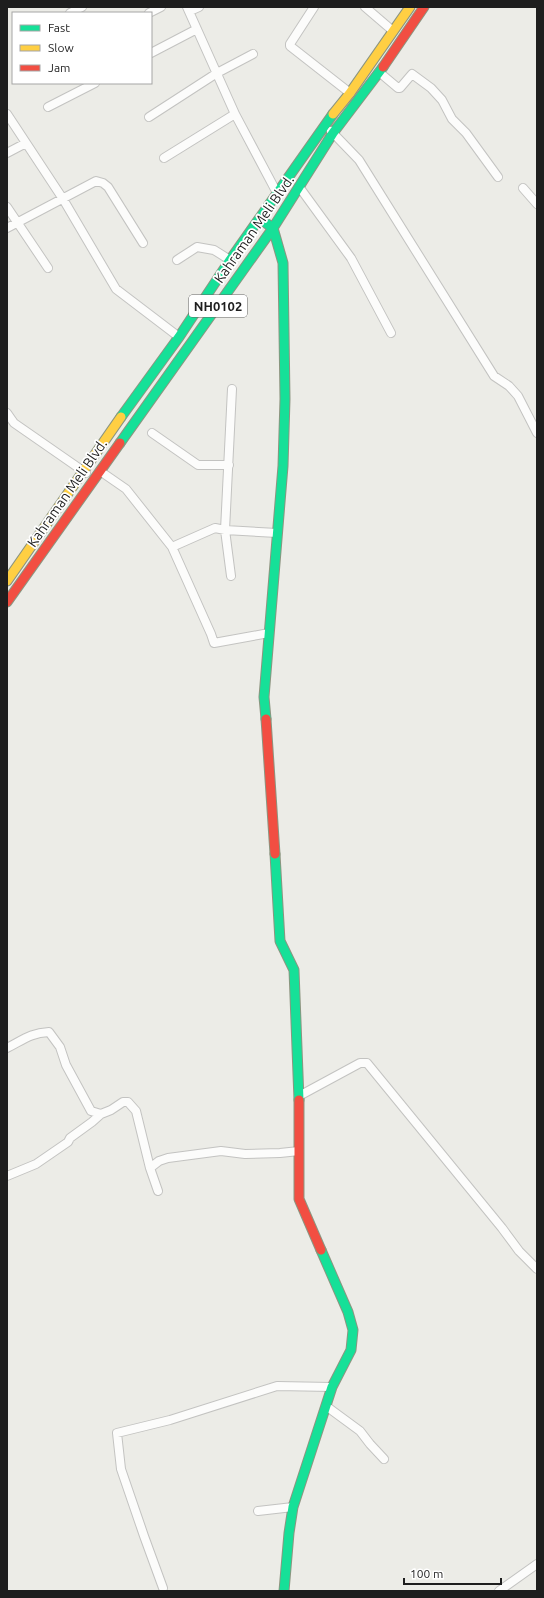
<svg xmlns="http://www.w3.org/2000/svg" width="544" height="1598" viewBox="0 0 544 1598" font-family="Ubuntu,sans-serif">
  <rect width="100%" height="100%" fill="#ecece7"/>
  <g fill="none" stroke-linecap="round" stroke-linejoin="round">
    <g stroke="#c3c3c1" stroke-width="10">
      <path id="street" d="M187 7 235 114 277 193
        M314 7 290 44V46L350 93
        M365 7 393 31
        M190 11 199 7
        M70 13 82 7
        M149 13 161 7
        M151 53 197 29
        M379 72 398 88H400L412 74 431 88 442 100 452 119 466 133 498 177
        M48 107 95 83
        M7 114 63 199 116 289 179 337
        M149 117 217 73 253 54
        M331 131 359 160 494 376 509 386 518 396 537 433
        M7 153 26 143
        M164 158 235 114
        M300 188 351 258 391 333
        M523 188 537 204
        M7 207 48 268
        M7 228 96 181 103 183 108 187 143 243
        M177 260 197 247 214 250 230 260
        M7 413 14 423 86 473
        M152 433 198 465H229
        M100 471 126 489 172 547 211 634 214 643 269 633
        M172 547 215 528 225 530 277 533
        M231 576 225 530 232 389
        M7 1048C23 1040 30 1033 49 1032L60 1047 66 1065 91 1111 101 1114 111 1110 123 1102H128L136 1111 150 1168 158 1191
        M299 1096 360 1063H367L502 1228 519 1251 537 1269
        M150 1168 159 1161 168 1158 221 1151 245 1154 280 1153 299 1151
        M7 1176 36 1164 68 1142 70 1138 92 1122 101 1114
        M326 1406 360 1431 370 1444 384 1459
        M258 1511 293 1507
        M163 1588 144 1536 121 1469 117 1433 170 1420 277 1386 332 1387
        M499 1591 537 1564"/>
    </g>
    <g stroke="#8c9580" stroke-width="11">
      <path id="fast" d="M260 219 273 228 283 263 285 399 283 466 264 697 266 719
        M121 417 179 337 230 260 333 114
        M120 443 273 228 333 133 383 67
        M275 854 280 941 294 970 299 1100
        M284 1591 289 1533 293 1507 332 1387 351 1350 353 1330 348 1312 321 1250"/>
    </g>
    <g stroke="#8c9580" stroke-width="11">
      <path id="slow" d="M333 114 350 93 410 7
        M7 581 121 417"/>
    </g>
    <g stroke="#8c9580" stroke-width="11">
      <path id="jam" d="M383 67 424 7
        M7 602 120 443
        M266 719 275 854
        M299 1100V1199L321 1250"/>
    </g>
    <use href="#street" stroke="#fcfcfb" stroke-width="8"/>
    <use href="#fast" stroke="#16e098" stroke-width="9"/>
    <use href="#slow" stroke="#ffcf43" stroke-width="9"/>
    <use href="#jam" stroke="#f24e42" stroke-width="9"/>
  </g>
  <g text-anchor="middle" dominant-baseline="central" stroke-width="3.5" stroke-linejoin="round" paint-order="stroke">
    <rect fill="#fff" stroke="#626262" stroke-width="1" x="189" y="295" width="58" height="22" rx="3"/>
    <g font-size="13" font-weight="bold" fill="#1e1e1e">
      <text x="218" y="306">NH0102</text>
    </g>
    <g font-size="14" fill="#1e1e1e" stroke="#fff">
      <text transform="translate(254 229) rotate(-55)">Kahraman Meli Blvd.</text>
      <text transform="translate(67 493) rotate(-55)">Kahraman Meli Blvd.</text>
    </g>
  </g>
  <rect width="544" height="1598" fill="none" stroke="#1e1e1e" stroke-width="16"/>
  <rect x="12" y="12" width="140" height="72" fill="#ffffff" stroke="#a5a5a5"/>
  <rect x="20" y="25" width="20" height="6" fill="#16e098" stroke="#a5a5a5"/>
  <text x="48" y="32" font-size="12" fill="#1e1e1e">Fast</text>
  <rect x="20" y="45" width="20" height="6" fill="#ffcf43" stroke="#a5a5a5"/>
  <text x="48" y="52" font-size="12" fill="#1e1e1e">Slow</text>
  <rect x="20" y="65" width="20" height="6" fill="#f24e42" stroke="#a5a5a5"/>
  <text x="48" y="72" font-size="12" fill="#1e1e1e">Jam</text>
  <path d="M404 1578v6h97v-6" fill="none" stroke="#1e1e1e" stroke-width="2"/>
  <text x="410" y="1578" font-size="12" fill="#1e1e1e" stroke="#ffffff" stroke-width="3" paint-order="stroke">100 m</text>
</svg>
